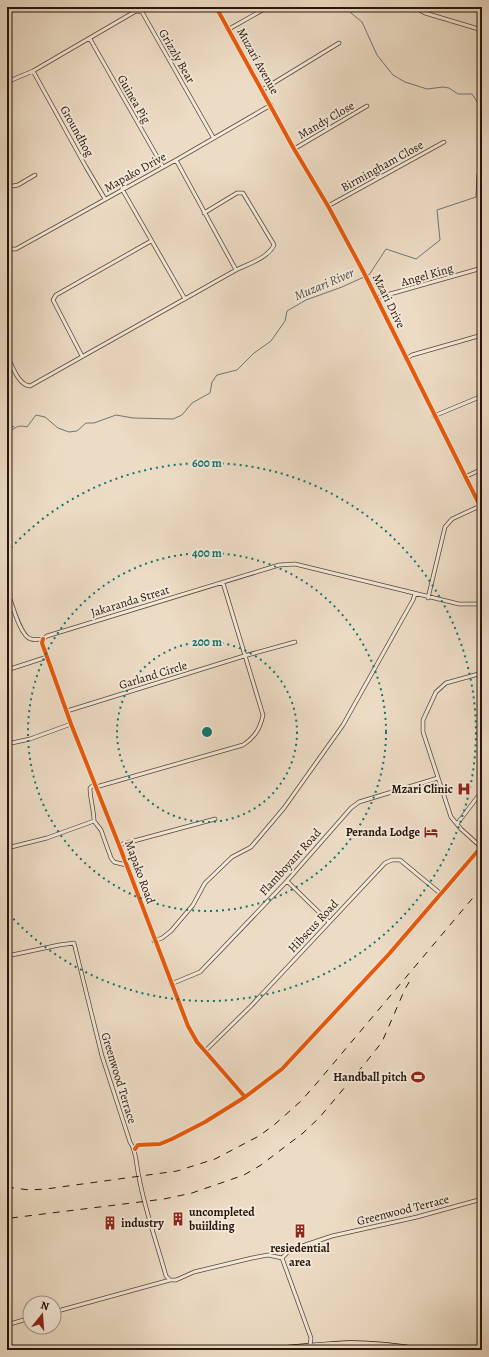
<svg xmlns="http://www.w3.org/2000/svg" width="489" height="1357" viewBox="0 0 489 1357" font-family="Alegreya,serif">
  <rect width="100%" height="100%" fill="#eddcc5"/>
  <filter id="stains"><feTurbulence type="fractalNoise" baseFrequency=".005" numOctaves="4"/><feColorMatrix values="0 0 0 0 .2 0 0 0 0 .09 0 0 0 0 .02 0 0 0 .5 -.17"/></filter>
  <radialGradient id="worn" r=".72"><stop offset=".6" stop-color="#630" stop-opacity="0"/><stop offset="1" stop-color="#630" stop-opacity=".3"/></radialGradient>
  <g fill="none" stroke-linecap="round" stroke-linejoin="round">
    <path stroke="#6c7776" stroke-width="1" d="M347 7 351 13 362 22 377 55 393 75 405 82 427 89 443 87 449 88 458 94H472L482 109
      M367 276 369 275 386 249 416 259 440 240 437 210 476 197 477 174 482 158
      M7 424 14 427
      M7 432C16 429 16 424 27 427L36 415 45 417 58 428 69 432 77 431 86 423H94L116 415 133 418 173 419 182 415 192 403 210 393 212 382 217 375 237 370 254 353 271 341 285 321 287 311 306 300 342 287 364 277"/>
    <g stroke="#57473a" stroke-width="4.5">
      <path id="minor" d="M216 7 294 149 328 206 363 271 482 510
        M414 7 425 13 482 30
        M7 13 17 7
        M229 29 268 7
        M90 39 163 167
        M33 71 86 167 105 199
        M7 82 33 71 136 11 142 12 213 137
        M262 90 339 43
        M294 149 367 106
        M176 160 236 270
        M7 187 18 185 35 175
        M122 189 185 299
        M328 206 444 142
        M7 249H16L176 160 271 105
        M376 298 482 268
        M7 355C12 365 18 385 30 386L236 270C248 264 268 258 274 245L273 243 243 193H237L204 213
        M82 356 53 300 56 295 151 241
        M406 359 412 355 482 335
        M434 416 482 396
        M465 477 482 469
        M7 590C11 600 20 637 31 639 34 640 39 639 43 639
        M428 598 445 527 452 519 480 506
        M43 639 42 643 71 724 119 845 188 1026 197 1042 245 1097
        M43 639 47 636 279 565 295 564 459 604H482
        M7 670 47 657
        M67 711 244 656 295 642
        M7 744 30 739 71 724
        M96 787 243 745C255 737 260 729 263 715L223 583
        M94 821 101 830 111 858 114 862 126 865
        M457 824 482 791
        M119 845 215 819
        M481 847 461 829 451 817 423 732V720L436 692 446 683 482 673
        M7 848 47 838 94 821C94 810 90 799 90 788L95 784
        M287 881 329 922
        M154 941 162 938 171 931 193 905 205 883 232 857 251 847 284 808 343 725 413 600 415 594
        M7 956 59 945 74 943 102 1056 130 1142C137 1152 136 1165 139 1177 145 1211 157 1243 166 1276L170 1280
        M171 984 200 972 287 881 351 808 359 802 438 778
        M205 1051 251 1006 385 863 392 860H400L441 894
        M135 1149 138 1145 160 1144 172 1139 205 1122 245 1097 282 1069 389 954 482 846
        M282 1258 290 1250 332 1236 417 1217 482 1199
        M282 1258 311 1338 310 1345
        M54 1312 170 1280H176L194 1272 252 1258 268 1255 282 1258
        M7 1325 30 1318"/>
    </g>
    <g stroke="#25150b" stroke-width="5.5">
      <path id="major" d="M265 1350C294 1347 322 1344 351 1343 375 1343 400 1346 424 1350"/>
    </g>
    <use href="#minor" stroke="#f3e8d9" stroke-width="3"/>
    <use href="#major" stroke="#eddcc5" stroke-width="4"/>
    <path stroke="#25150b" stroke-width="1" stroke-dasharray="7 7" stroke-linecap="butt" d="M7 1187 29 1190 46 1189 177 1171 215 1159 259 1136 274 1125 301 1101 316 1084 482 887
      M11 1218 164 1199 192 1193 244 1175 261 1165 303 1133 319 1118 367 1061 382 1042 405 989 411 979"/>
    <g stroke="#f3e8d9" stroke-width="6">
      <path id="cycleway" d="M216 7 294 149 328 206 363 271 482 510
        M43 639 42 643 71 724 119 845 188 1026 197 1042 245 1097
        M135 1149 138 1145 160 1144 172 1139 205 1122 245 1097 282 1069 389 954 482 846"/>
    </g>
    <use href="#cycleway" stroke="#e8590c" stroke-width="4"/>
  </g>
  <g fill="none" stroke="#0f766e" stroke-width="2" stroke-dasharray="2 4">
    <circle cx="207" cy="732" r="90"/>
    <circle cx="207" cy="732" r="179"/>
    <path d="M7 552A269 269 0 1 1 7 912"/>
  </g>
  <defs>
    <g id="hospital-bare" transform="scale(1.08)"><path d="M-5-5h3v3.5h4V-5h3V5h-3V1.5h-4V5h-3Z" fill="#8f2418" stroke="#f3e8d9" stroke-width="2.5" paint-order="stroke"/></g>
    <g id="hotel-bare" transform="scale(1.08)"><path d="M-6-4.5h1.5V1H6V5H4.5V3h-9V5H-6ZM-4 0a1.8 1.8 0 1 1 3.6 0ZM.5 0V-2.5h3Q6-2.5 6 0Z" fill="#8f2418" stroke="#f3e8d9" stroke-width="2.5" paint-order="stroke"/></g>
    <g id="stadium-bare" transform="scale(1.08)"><path d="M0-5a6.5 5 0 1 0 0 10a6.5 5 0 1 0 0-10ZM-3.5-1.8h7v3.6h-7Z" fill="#8f2418" stroke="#f3e8d9" stroke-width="2.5" paint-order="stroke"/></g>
    <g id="building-bare" transform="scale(1.08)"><path d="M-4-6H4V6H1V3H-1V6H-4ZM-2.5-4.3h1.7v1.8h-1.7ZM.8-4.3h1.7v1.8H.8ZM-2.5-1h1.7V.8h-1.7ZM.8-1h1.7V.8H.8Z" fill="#8f2418" stroke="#f3e8d9" stroke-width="2.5" paint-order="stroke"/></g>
  </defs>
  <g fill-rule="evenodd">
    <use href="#hospital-bare" x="464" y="789"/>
    <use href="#hotel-bare" x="431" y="832"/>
    <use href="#stadium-bare" x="418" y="1077"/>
    <use href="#building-bare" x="178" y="1219"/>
    <use href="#building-bare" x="110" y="1223"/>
    <use href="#building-bare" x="300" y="1231"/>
  </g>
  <g text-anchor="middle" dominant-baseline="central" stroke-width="4" stroke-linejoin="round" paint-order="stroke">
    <g font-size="12" fill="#25150b" stroke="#f3e8d9">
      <text transform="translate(177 56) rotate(60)">Grizzly Bear</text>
      <text transform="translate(258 61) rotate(61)">Muzari Avenue</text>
      <text transform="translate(134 99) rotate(60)">Guinea Pig</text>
      <text transform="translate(326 120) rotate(-30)">Mandy Close</text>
      <text transform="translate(77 131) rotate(61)">Groundhog</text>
      <text transform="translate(382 166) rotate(-29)">Birmingham Close</text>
      <text transform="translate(135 172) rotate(-29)">Mapako Drive</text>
      <text transform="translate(427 275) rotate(-16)">Angel King</text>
      <text transform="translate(389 301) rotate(64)">Mzari Drive</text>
      <text transform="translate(130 601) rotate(-17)">Jakaranda Streat</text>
      <text transform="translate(153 675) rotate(-17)">Garland Circle</text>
      <text transform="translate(290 862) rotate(-48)">Flamboyant Road</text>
      <text transform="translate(140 872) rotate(70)">Mapako Road</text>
      <text transform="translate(313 926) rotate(-47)">Hibscus Road</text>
      <text transform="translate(119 1078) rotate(73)">Greenwood Terrace</text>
      <text transform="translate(403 1210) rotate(-14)">Greenwood Terrace</text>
    </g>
    <g font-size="12" font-weight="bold" fill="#25150b" stroke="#f3e8d9" text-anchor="end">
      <text x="453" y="789">Mzari Clinic</text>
      <text x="420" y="832">Peranda Lodge</text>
      <text x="407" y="1077">Handball pitch</text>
      <text x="189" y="1212" text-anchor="start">uncompleted<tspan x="189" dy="14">buiilding</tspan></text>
      <text x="121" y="1223" text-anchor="start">industry</text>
      <text x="300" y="1248" text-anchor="middle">resiedential<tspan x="300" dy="14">area</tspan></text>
    </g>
    <g font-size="13" font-style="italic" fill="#4e4e49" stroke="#f3e8d9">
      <text transform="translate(324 284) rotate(-23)">Muzari River</text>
    </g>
  </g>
  <circle cx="207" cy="732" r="6" fill="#0f766e" stroke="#f3e8d9" stroke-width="2"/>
  <g font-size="12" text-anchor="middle" font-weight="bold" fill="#0f766e" stroke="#f3e8d9" stroke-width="4" stroke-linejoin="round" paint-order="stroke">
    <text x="207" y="467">600 m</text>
    <text x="207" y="557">400 m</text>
    <text x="207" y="646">200 m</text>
  </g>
  <rect width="489" height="1357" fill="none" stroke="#eddcc5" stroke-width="24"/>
  <rect x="8" y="8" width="473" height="1341" fill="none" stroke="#25150b" stroke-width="2"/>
  <rect x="12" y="12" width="465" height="1333" fill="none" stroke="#25150b"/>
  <g transform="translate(42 1315) rotate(17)"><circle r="19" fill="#f3e8d9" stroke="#a19487"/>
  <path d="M0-3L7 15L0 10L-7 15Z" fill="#8f2418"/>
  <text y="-6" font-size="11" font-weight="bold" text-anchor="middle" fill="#25150b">N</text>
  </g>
  <rect width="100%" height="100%" filter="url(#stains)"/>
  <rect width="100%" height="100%" fill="url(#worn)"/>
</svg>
